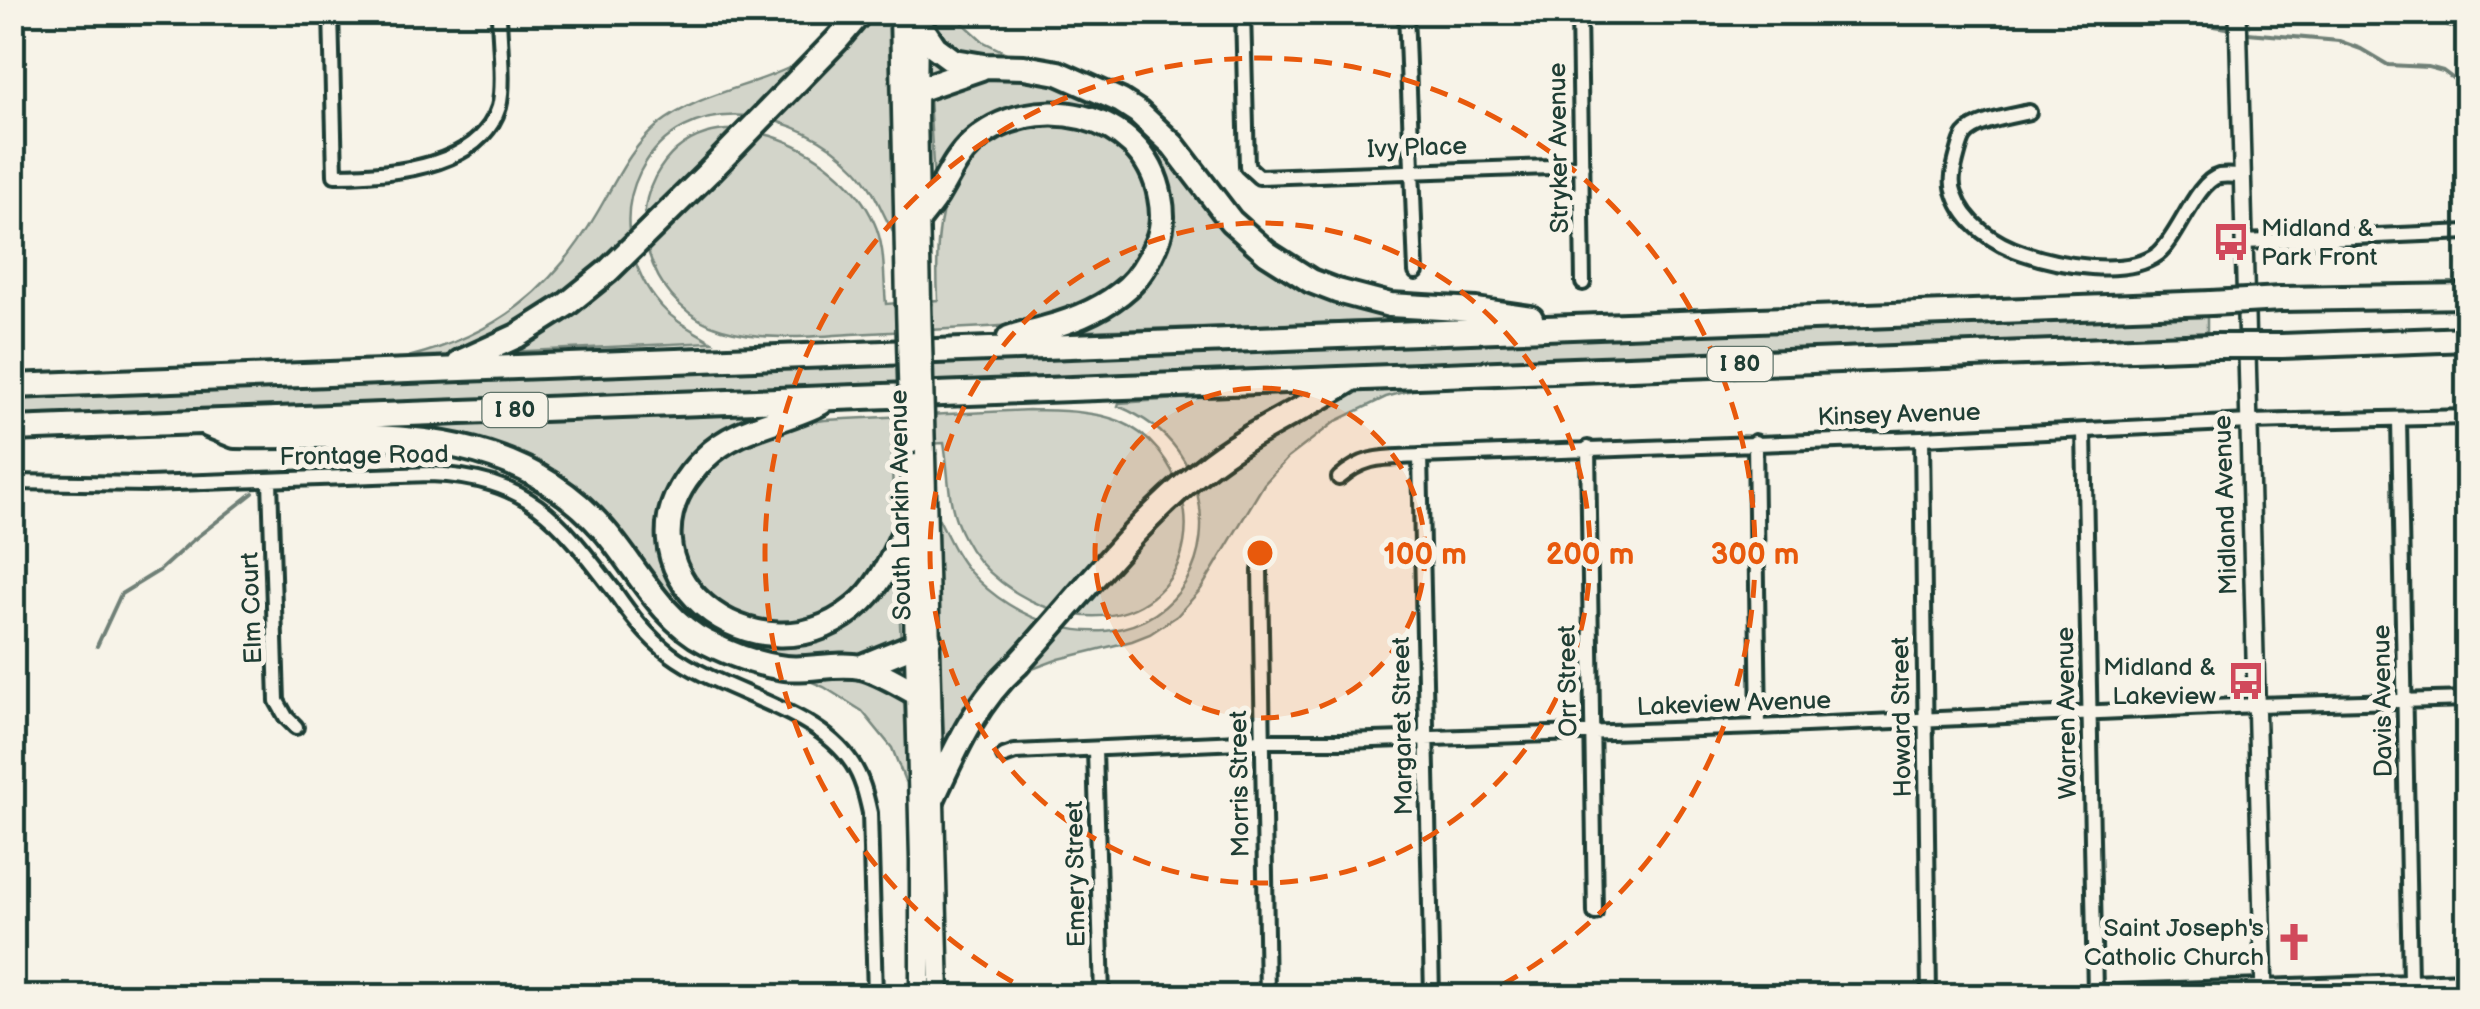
<svg xmlns="http://www.w3.org/2000/svg" width="2480" height="1009" viewBox="0 0 2480 1009" font-family="'Balsamiq Sans',sans-serif">
  <rect width="100%" height="100%" fill="#f7f3e8"/>
  <filter id="ink" filterUnits="userSpaceOnUse"><feTurbulence type="fractalNoise" baseFrequency=".01" numOctaves="2"/><feDisplacementMap in="SourceGraphic" scale="20" xChannelSelector="R" yChannelSelector="G"/><feConvolveMatrix kernelMatrix="1 2 1 2 8 2 1 2 1" color-interpolation-filters="sRGB"/></filter>
  <g filter="url(#ink)">
    <path fill="#d3d5ca" stroke="#79897f" stroke-width="2.5" d="M866 13H888L894 234C882 213 874 188 856 169 800 109 684 86 640 172 631 190 627 211 629 231 632 259 643 286 662 307 676 323 695 331 712 342L408 357C495 335 552 291 597 213 615 183 630 148 658 125 698 93 754 87 799 63 822 51 844 29 866 13Z
      M928 13H952L984 42 1127 112 1260 256 1462 318 1056 332 1152 268V156L1040 107 934 182 929 97Z
      M1039 123C1064 125 1089 125 1112 139 1132 151 1150 186 1153 208 1156 228 1144 257 1132 272 1127 277 1119 281 1113 285 1103 292 1093 301 1083 307 1062 319 1011 326 987 327 941 329 896 332 851 334 808 337 764 341 722 329 690 320 665 295 653 265 641 236 641 204 655 177 705 83 841 146 874 222 886 248 883 276 886 304L938 300C934 214 941 145 1039 123Z
      M2207 312V338L1613 359 1594 358 1586 361 13 418 12 393 1769 332 1781 327Z
      M1412 390 1386 397 1336 421 1288 458 1264 484 1201 589 1177 616 1150 634 1132 641 1059 659 1016 675 944 752 936 519H939C948 537 956 556 970 572 1012 620 1096 653 1155 614 1209 579 1214 502 1178 451 1163 430 1142 416 1118 406L1119 403 1193 398Z
      M1029 410C1058 411 1091 410 1119 421 1180 446 1209 536 1163 587 1108 649 996 603 964 538 946 504 950 479 944 443L892 446 893 515 887 542 876 566 864 584 835 608 812 619 788 623H768L746 618 716 604 691 576 679 540 685 501 714 463 734 448 790 425 825 420Z
      M776 413 677 483 678 588 792 640 897 565 908 781H905L892 748 862 711 824 687 738 650 690 625 590 506 414 430 453 425Z"/>
    <g fill="none" stroke-linecap="round" stroke-linejoin="round">
      <path stroke="#6f8077" stroke-width="4" d="M2155 12 2174 20 2227 28 2230 31
        M2248 33 2339 41 2361 49 2388 65 2428 67 2443 71 2455 80 2468 97
        M97 646 121 594 160 570 192 541 253 493"/>
      <g stroke="#1f3d34" stroke-width="20">
        <path id="minor" d="M331 12 335 175C389 175 480 168 499 107 505 84 499 38 499 12
          M1079 12V14
          M1243 12 1247 166 1259 177 1582 166
          M1406 12 1416 272
          M1579 12 1583 283
          M2435 12 2468 23
          M2029 112C2012 116 1976 121 1965 135 1961 140 1959 150 1957 157 1954 169 1950 182 1955 194 1965 224 1995 244 2023 253 2058 265 2126 278 2158 254 2178 238 2196 182 2219 176 2226 175 2235 176 2242 176
          M2244 242 2468 232
          M2399 420 2410 982
          M2084 431 2095 993
          M1922 438 1929 996
          M1755 442 1759 727
          M1588 448 1595 913
          M1420 456 1432 996
          M1339 478C1367 454 1385 458 1420 456L1922 438 2249 422 2468 417
          M270 481 277 701 286 717 296 727
          M12 482 148 484 430 474C528 478 558 518 614 591 630 614 647 637 670 654 723 694 815 707 852 763 862 778 866 795 870 813L875 996
          M1260 570 1267 996
          M1095 750 1102 996
          M1004 756 1015 752 1262 741H1344L1759 727 2257 705 2468 699
          M2002 996 2468 980"/>
      </g>
      <g stroke="#1f3d34" stroke-width="22">
        <path id="tertiary" d="M2238 12 2264 996"/>
      </g>
      <g stroke="#1f3d34" stroke-width="25">
        <path id="secondary" d="M900 12 906 305
          M918 18 917 113 921 303
          M910 444 920 860V996
          M925 455 939 996"/>
      </g>
      <g stroke="#1f3d34" stroke-width="30">
        <path id="motorway" d="M918 22 935 47 954 61 984 66 1024 67 1058 73 1121 101 1138 112 1173 145 1231 221 1267 253 1311 281 1337 291 1390 305 1476 310 1531 318
          M917 90 981 68
          M919 219C925 211 932 203 937 195 948 177 955 159 971 144 1031 88 1145 111 1160 197 1163 212 1163 228 1157 242 1150 259 1142 274 1128 287 1105 308 1076 320 1046 328 1034 332 1021 333 1009 338
          M2281 299 2468 296
          M2282 346 2468 339
          M460 362 517 336 566 305 608 271 709 172 837 40 861 12
          M12 386 2211 303
          M821 403C782 423 737 426 705 458 595 564 760 698 862 601 886 578 898 545 911 516
          M208 425 235 436C368 438 507 419 604 530 636 567 661 619 706 642 730 654 758 665 785 668 809 671 837 662 861 667 879 671 899 684 916 693
          M12 429 2212 346
          M860 667 929 639
          M933 798C955 750 977 700 1017 665 1077 600 1131 527 1201 471 1246 434 1301 411 1351 380"/>
      </g>
      <use href="#minor" stroke="#f7f3e8" stroke-width="12"/>
      <use href="#tertiary" stroke="#f7f3e8" stroke-width="15"/>
      <use href="#secondary" stroke="#f7f3e8" stroke-width="18"/>
      <use href="#motorway" stroke="#f7f3e8" stroke-width="22"/>
      <g stroke="#1f3d34" stroke-width="25" stroke-linecap="butt">
        <path id="secondary-bridge" d="M921 303 925 455
          M906 305 910 444"/>
      </g>
      <g stroke="#1f3d34" stroke-width="30" stroke-linecap="butt">
        <path id="motorway-bridge" d="M2211 303 2281 299
          M2212 346H2282"/>
      </g>
      <use href="#secondary-bridge" stroke="#f7f3e8" stroke-width="18"/>
      <use href="#motorway-bridge" stroke="#f7f3e8" stroke-width="22"/>
    </g>
  </g>
  <circle cx="1260" cy="553" r="165" fill="#e8590c" fill-opacity=".12"/>
  <g fill="none" stroke="#e8590c" stroke-width="5" stroke-dasharray="18 12">
    <circle cx="1260" cy="553" r="165"/>
    <circle cx="1260" cy="553" r="330"/>
    <path d="M1039 996A495 495 0 1 1 1481 996"/>
  </g>
  <defs>
    <g id="bus-bare" transform="scale(3)"><path d="M-5-6H5V4H4V6H2V4H-2V6H-4V4H-5ZM-3.5-4V0h7V-4ZM-3.5 1.2v1.5H-2V1.2ZM2 1.2v1.5H3.5V1.2Z" fill="#d1495b" stroke="#f7f3e8" stroke-width="2.5" paint-order="stroke"/></g>
    <g id="church-bare" transform="scale(3)"><path d="M-1.2-6h2.4v3.5h3.3v2.4h-3.3V6h-2.4V-.1h-3.3v-2.4h3.3Z" fill="#d1495b" stroke="#f7f3e8" stroke-width="2.5" paint-order="stroke"/></g>
  </defs>
  <g fill-rule="evenodd">
    <use href="#bus-bare" x="2231" y="242"/>
    <use href="#bus-bare" x="2246" y="681"/>
    <use href="#church-bare" x="2294" y="942"/>
  </g>
  <g text-anchor="middle" dominant-baseline="central" stroke-width="10" stroke-linejoin="round" paint-order="stroke">
    <g fill="#f7f3e8" stroke="#60746a" stroke-width="2.5">
      <rect x="1707.5" y="347" width="65" height="34" rx="8"/>
      <rect x="482.5" y="393" width="65" height="34" rx="8"/>
    </g>
    <g font-size="22" font-weight="bold" fill="#1f3d34">
      <text x="1740" y="364">I 80</text>
      <text x="515" y="410">I 80</text>
    </g>
    <g font-size="25" fill="#1f3d34" stroke="#f7f3e8">
      <text transform="translate(1417 148) rotate(-2)">Ivy Place</text>
      <text transform="translate(1559 148) rotate(-91)">Stryker Avenue</text>
      <text transform="translate(1899 415) rotate(-2)">Kinsey Avenue</text>
      <text transform="translate(364 456) rotate(-1)">Frontage Road</text>
      <text transform="translate(901 505) rotate(-91)">South Larkin Avenue</text>
      <text transform="translate(2226 505) rotate(-92)">Midland Avenue</text>
      <text transform="translate(252 608) rotate(-92)">Elm Court</text>
      <text transform="translate(1568 681) rotate(-91)">Orr Street</text>
      <text transform="translate(2383 701) rotate(-91)">Davis Avenue</text>
      <text transform="translate(1734 704) rotate(-2)">Lakeview Avenue</text>
      <text transform="translate(2067 713) rotate(-91)">Warren Avenue</text>
      <text transform="translate(1902 717) rotate(-91)">Howard Street</text>
      <text transform="translate(1403 726) rotate(-91)">Margaret Street</text>
      <text transform="translate(1240 784) rotate(-91)">Morris Street</text>
      <text transform="translate(1076 874) rotate(-91)">Emery Street</text>
    </g>
    <g font-size="25" fill="#1f3d34" stroke="#f7f3e8" text-anchor="end">
      <text x="2261" y="228" text-anchor="start">Midland &amp;<tspan x="2261" dy="29">Park Front</tspan></text>
      <text x="2216" y="667">Midland &amp;<tspan x="2216" dy="29">Lakeview</tspan></text>
      <text x="2264" y="928">Saint Joseph's<tspan x="2264" dy="29">Catholic Church</tspan></text>
    </g>
  </g>
  <circle cx="1260" cy="553" r="15" fill="#e8590c" stroke="#f7f3e8" stroke-width="5"/>
  <g font-size="30" text-anchor="middle" font-weight="bold" fill="#e8590c" stroke="#f7f3e8" stroke-width="10" stroke-linejoin="round" paint-order="stroke">
    <text x="1425" y="564">100 m</text>
    <text x="1590" y="564">200 m</text>
    <text x="1755" y="564">300 m</text>
  </g>
  <rect width="2480" height="1009" fill="none" stroke="#f7f3e8" stroke-width="50"/>
  <rect x="25" y="25" width="2430" height="959" fill="none" stroke="#1f3d34" stroke-width="4" filter="url(#ink)"/>
</svg>
